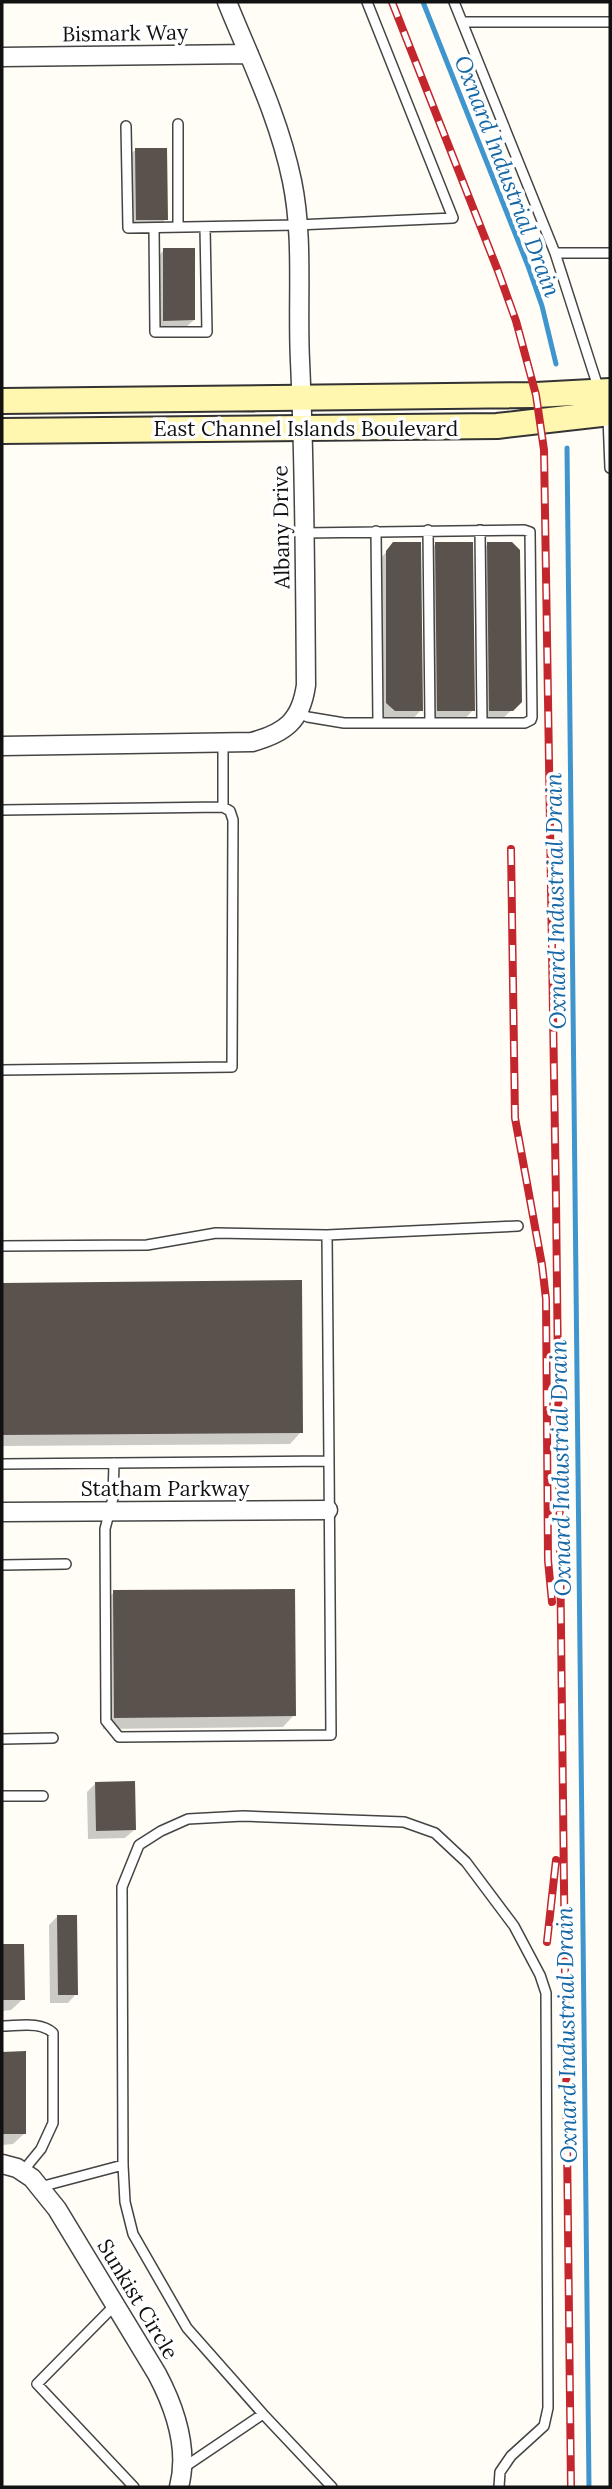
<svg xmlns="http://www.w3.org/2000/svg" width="612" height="2489" viewBox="0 0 612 2489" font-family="Lora,serif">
  <rect width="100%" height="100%" fill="#fffdf5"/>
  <path fill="#0003" d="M136 149 166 219 157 228H128L127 158Z
    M164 250 194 320 185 328 155 329V259Z
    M394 544 421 710 410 722H383L375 715V564Z
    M436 544 473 710 462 722H426L424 555Z
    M488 544 520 702 500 721H478L476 555Z
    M300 1282 301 1432 290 1444 2 1446V1284Z
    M114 1592 294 1715 283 1727 103 1729 102 1604Z
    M95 1784 134 1830 125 1838 88 1839 87 1792Z
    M58 1916 76 1994 68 2003H50L49 1925Z
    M2 1946H23V1999L11 2010 2 2011Z
    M2 2053H24L25 2133 13 2144 2 2145Z"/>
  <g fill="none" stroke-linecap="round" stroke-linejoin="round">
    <path stroke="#3f96cf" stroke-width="5" d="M423 2 528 266 542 306 556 364
      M567 448 589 2487"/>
  </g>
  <path fill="#5a524d" d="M135 148H167L168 220H136Z
    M163 248H195V320L163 321Z
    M393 542H421L423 711H395L386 703V551Z
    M435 542H473L475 711H437Z
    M487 542H512L520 550 522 702 513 711H489Z
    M302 1280 303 1433 2 1435V1283Z
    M295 1589 296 1716 114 1718 113 1590Z
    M135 1781 136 1830 96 1831 95 1782Z
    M57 1915H77L78 1995H58Z
    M2 1944H24L25 2000H2Z
    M26 2051V2134H2V2052Z"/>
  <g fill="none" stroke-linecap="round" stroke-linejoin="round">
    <g stroke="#444" stroke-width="12">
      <path id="service" d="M454 2 555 253 599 390
        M462 22H610
        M178 124V227
        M126 126 128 228 297 225 453 218 367 2
        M154 228 155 332H207L205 227
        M555 253H610
        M608 417 610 468
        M428 530 430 723
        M480 530 482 723
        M376 531 378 723
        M298 713 308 717 344 723H525L531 720 532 717 530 532 524 530 304 533
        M223 743V807
        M2 810 223 807 230 811 233 820 232 1067 2 1070
        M327 1235 518 1226
        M2 1246 147 1245 216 1233 327 1235 329 1461 2 1464
        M114 1463 113 1498 105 1529 106 1721 119 1737 331 1735 329 1461
        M2 1565 66 1564
        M2 1739 53 1738
        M2 1796H43
        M2 2026C18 2026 41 2021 53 2033V2123L41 2149 23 2171
        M40 2187 123 2165
        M115 2305 37 2384 134 2487
        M183 2468 263 2414
        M332 2487 263 2414 187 2328 133 2234 125 2202 123 2165 122 1887 139 1845 161 1831 188 1819 243 1816 404 1822 435 1833 466 1862 514 1926 540 1975 546 1993 548 2408 544 2426 511 2456 500 2472 499 2487"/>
    </g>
    <g stroke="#444" stroke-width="21">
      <path id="minor" d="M2 57 249 54
        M2 746 252 742C285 733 301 721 306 685 305 577 305 469 300 361 297 302 304 239 292 181 279 118 251 61 227 2
        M2 1512 328 1510
        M2 2164 17 2168 32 2178 57 2209 157 2374C175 2408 189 2449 179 2487"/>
    </g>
    <g stroke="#333" stroke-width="28">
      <path id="secondary" d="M2 401 536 395 610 391
        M2 431 497 426 610 413"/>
    </g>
    <use href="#service" stroke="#fff" stroke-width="9"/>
    <use href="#minor" stroke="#fff" stroke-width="18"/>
    <use href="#secondary" stroke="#fff6b0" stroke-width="24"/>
    <g stroke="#c4262e" stroke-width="8">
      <path id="rail" d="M392 2 498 271 516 321 536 395 544 450 556 1200 571 2487
        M511 849 515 1118 542 1265 546 1299 548 1560 552 1602
        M547 1942 556 1860"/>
    </g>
    <use href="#rail" stroke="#fff" stroke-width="5" stroke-dasharray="16" stroke-linecap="butt"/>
  </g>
  <g text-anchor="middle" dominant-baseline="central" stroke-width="7" stroke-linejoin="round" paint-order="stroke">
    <g font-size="21" fill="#111" stroke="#fff">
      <text transform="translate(125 33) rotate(-1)">Bismark Way</text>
      <text x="306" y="428">East Channel Islands Boulevard</text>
      <text transform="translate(281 527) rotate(-91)">Albany Drive</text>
      <text x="165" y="1488">Statham Parkway</text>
      <text transform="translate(138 2299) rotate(59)">Sunkist Circle</text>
    </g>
    <g font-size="23" font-style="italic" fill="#1768a6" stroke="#fff">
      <text transform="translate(508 176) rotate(69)">Oxnard Industrial Drain</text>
      <text transform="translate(555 901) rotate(-91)">Oxnard Industrial Drain</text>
      <text transform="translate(560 1468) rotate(-91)">Oxnard Industrial Drain</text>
      <text transform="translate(566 2035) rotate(-91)">Oxnard Industrial Drain</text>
    </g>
  </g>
  <rect width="612" height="2489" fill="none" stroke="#111111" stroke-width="7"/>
</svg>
